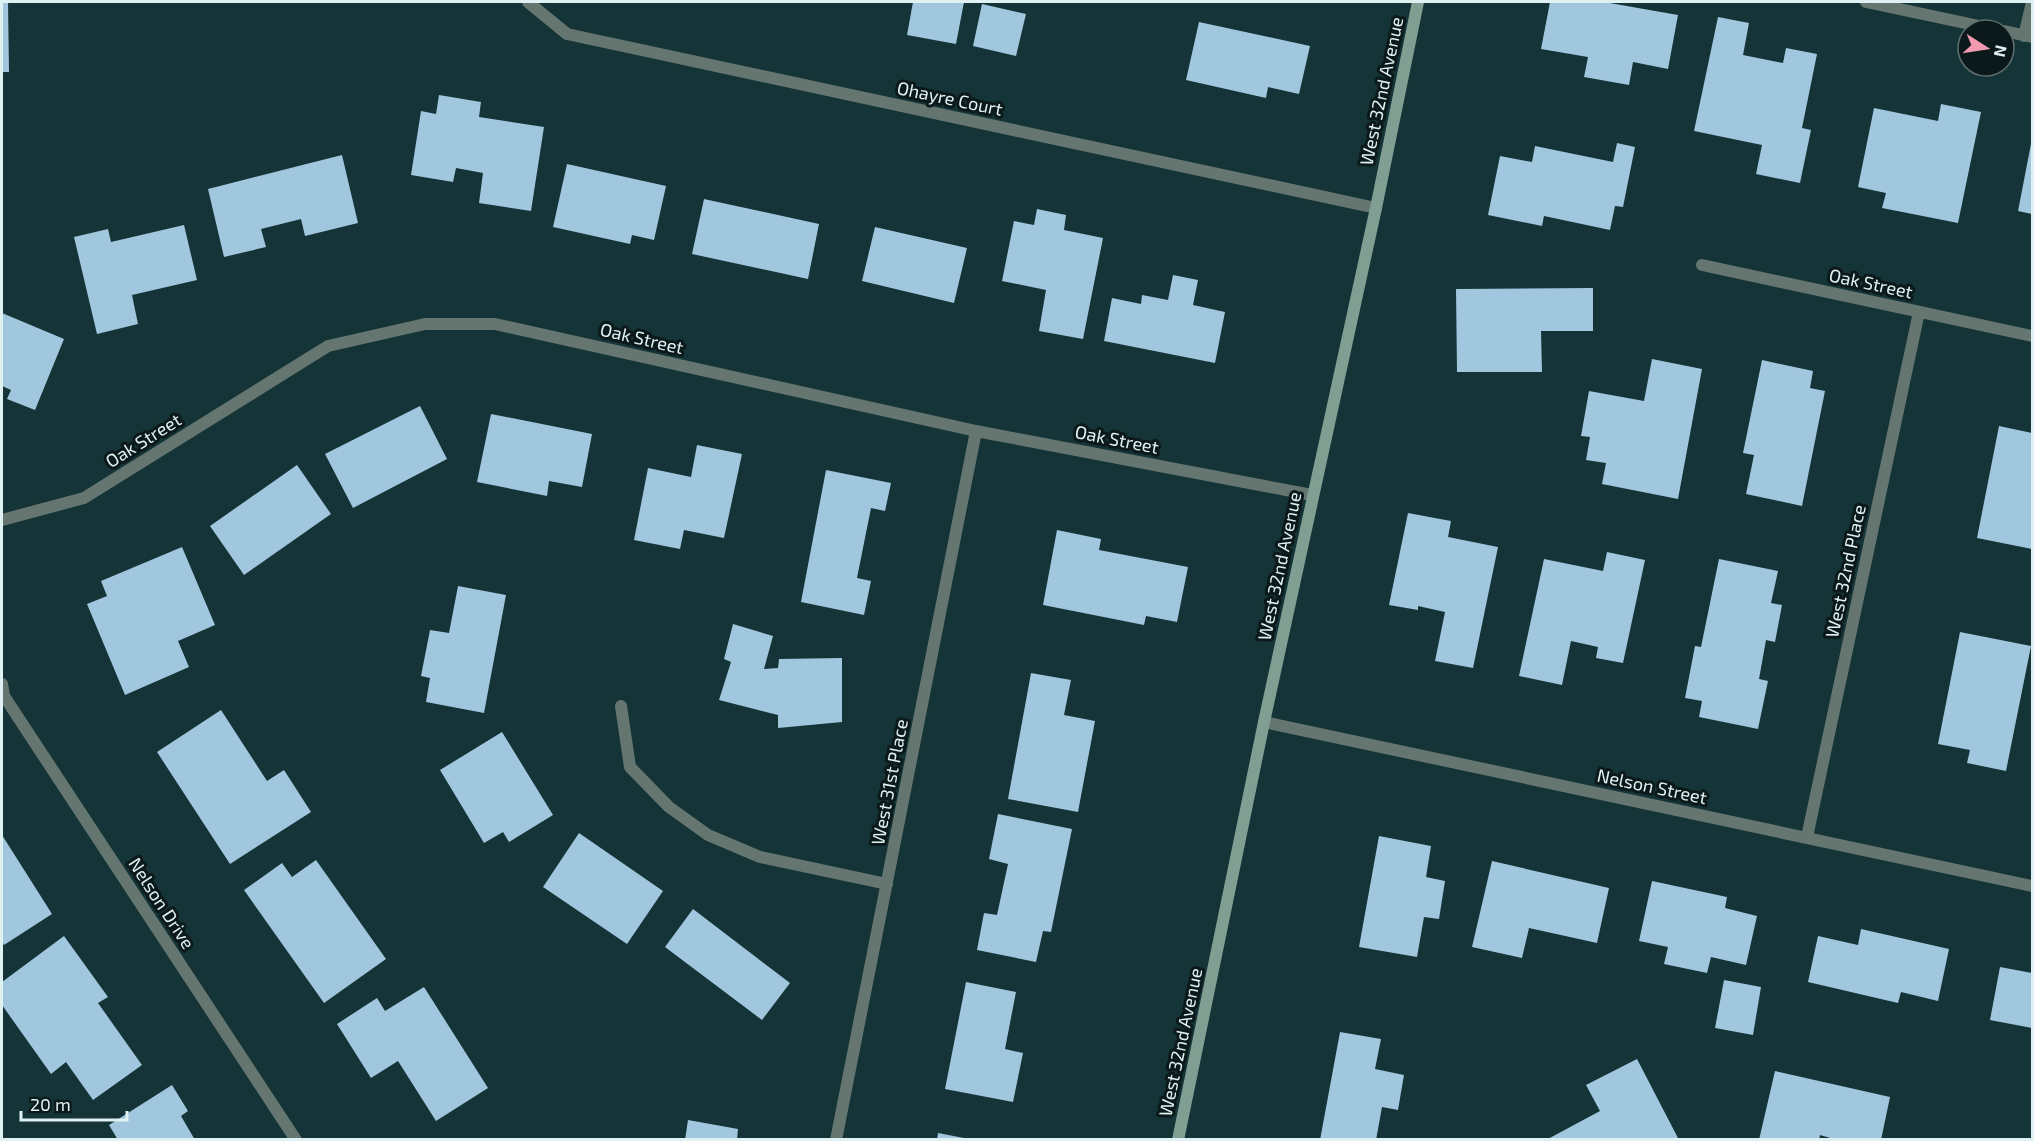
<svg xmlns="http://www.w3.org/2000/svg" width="2034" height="1141" viewBox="0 0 2034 1141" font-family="'Exo 2',sans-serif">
  <rect width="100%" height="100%" fill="#153437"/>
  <path fill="#a1c7df" d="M2 2H8L9 72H2Z
    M913 2H964L956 44 907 35Z
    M1550 2H1604L1678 15 1668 69 1633 62 1629 85 1584 77 1588 57 1541 49Z
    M982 4 1026 14 1016 56 973 46Z
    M1718 17 1749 23 1743 55 1783 63 1786 48 1817 54 1802 128 1811 130 1800 183 1756 174 1762 145 1694 131Z
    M1199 22 1310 46 1299 94 1268 87 1266 98 1186 80Z
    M439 95 481 102 479 117 544 127 531 211 479 203 483 173 456 168 453 182 411 175 421 111 436 114Z
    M1941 104 1981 112 1958 223 1882 208 1886 193 1858 187 1874 108 1938 121Z
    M1617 143 1635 147 1623 207 1615 206 1610 230 1544 216 1542 226 1488 215 1500 156 1532 162 1535 146 1613 162Z
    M2031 144H2032V214L2018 211Z
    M342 155 358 223 305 236 301 219 261 229 266 247 224 257 208 189Z
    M567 164 666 186 654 240 632 235 630 244 553 227Z
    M704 199 819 224 808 279 692 254Z
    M1037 209 1066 215 1064 230 1103 238 1083 339 1039 331 1046 290 1002 281 1014 221 1034 225Z
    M184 225 197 280 132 295 138 324 97 334 74 237 108 229 111 242Z
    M875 227 967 248 954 303 862 281Z
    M1173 275 1198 280 1193 305 1225 312 1215 363 1104 341 1112 298 1141 304 1142 295 1168 300Z
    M1593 288V331H1541L1542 372H1457L1456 289Z
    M2 313 64 339 35 410 7 399 11 390 2 386Z
    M1652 359 1702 369 1678 499 1602 484 1606 463 1586 460 1590 437 1581 436 1589 391 1644 401Z
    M1762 360 1813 371 1810 388 1825 391 1802 506 1746 494 1754 455 1743 453Z
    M420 406 447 459 353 508 325 454Z
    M491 414 592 434 582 487 549 481 547 496 477 482Z
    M1999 426 2032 433V549L1977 538Z
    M697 445 742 454 724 538 684 530 680 549 634 540 648 468 691 477Z
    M297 465 331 514 244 575 210 526Z
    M826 470 891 483 885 511 871 508 857 578 871 581 864 615 801 602Z
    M1408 513 1451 521 1448 537 1498 547 1473 668 1435 661 1445 612 1418 606V610L1389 605Z
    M1057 530 1101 539 1099 550 1188 567 1177 622 1146 616 1144 625 1043 605Z
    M182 547 215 625 178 641 189 667 125 695 87 604 107 596 101 581Z
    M1607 552 1645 560 1623 663 1596 658 1598 647 1571 641 1562 685 1519 676 1544 559 1603 571Z
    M1719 559 1778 571 1771 603 1782 605 1775 642 1766 640 1759 679 1768 681 1758 729 1699 717 1702 701 1685 698 1695 646 1701 647Z
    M458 586 506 595 484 713 426 702 430 678 421 676 430 630 449 633Z
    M733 624 773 636 764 669 778 668 779 659 842 658V722L778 728V715L719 700 731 662 724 659Z
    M1960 632 2031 646 2006 771 1967 763 1970 750 1938 744Z
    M1031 673 1071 680 1064 715 1095 721 1078 812 1008 799Z
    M221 710 267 781 284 770 311 812 230 864 157 752Z
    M502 732 553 815 509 842 503 832 484 843 440 770Z
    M998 814 1072 829 1051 932 1043 931 1036 962 977 950 984 913 997 915 1008 864 989 859Z
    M579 833 663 891 627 944 543 887Z
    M2 835 52 914 4 945 2 941Z
    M1379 836 1431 846 1426 877 1445 881 1439 919 1424 917 1417 957 1359 947Z
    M316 860 386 959 324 1003 244 890 282 863 292 877Z
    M1492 861 1609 888 1597 943 1529 928 1522 958 1472 947Z
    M1652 881 1727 897 1725 908 1757 916 1746 965 1711 957 1707 973 1664 964 1668 947 1639 941Z
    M693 909 790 983 762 1020 665 947Z
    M1861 929 1949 949 1938 1001 1901 992 1898 1003 1808 982 1818 936 1858 945Z
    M64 936 108 997 98 1003 142 1065 93 1100 66 1062 51 1074 2 1005V982Z
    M2000 967 2032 973V1028L1990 1020Z
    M1724 980 1761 987 1753 1035 1715 1028Z
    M966 982 1016 992 1005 1049 1023 1053 1013 1102 945 1089Z
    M424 987 488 1088 436 1121 398 1061 371 1078 337 1024 377 998 385 1011Z
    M1340 1032 1381 1039 1375 1069 1404 1075 1398 1110 1382 1107 1376 1140H1320Z
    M1637 1059 1679 1140H1546L1600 1111 1586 1085Z
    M1775 1071 1890 1097 1881 1140H1837L1820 1135 1819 1140H1759Z
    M172 1085 188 1111 181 1116 195 1140H118L109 1125Z
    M688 1120 738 1129 737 1140H685Z
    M938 1133 964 1138 963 1140H937Z"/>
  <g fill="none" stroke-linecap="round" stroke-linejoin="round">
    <path stroke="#64766f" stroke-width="12" d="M1866 2 1998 30
      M2004 31 2032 37
      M2024 36 2032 2"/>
    <path stroke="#64766f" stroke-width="12" d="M528 2 567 34 1376 208
      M1702 265 2032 336
      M2 520 84 498 328 346 425 324H495L976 431 1312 495
      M2 684 4 696 296 1140
      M621 706 630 767 669 807 708 835 760 857 887 884
      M1264 722 2032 886
      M1807 837 1919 312
      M836 1140 976 431"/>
    <path stroke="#819e93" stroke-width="12" d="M1178 1140 1264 722 1376 208 1418 2"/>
  </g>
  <g text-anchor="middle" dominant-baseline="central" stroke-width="6" stroke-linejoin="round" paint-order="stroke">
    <g font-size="18" fill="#dff1f2" stroke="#0c191a">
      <text transform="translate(1381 91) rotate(-78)">West 32nd Avenue</text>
      <text transform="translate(950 98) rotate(12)">Ohayre Court</text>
      <text transform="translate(1871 283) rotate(12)">Oak Street</text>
      <text transform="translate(642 338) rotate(13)">Oak Street</text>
      <text transform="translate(1117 439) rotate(11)">Oak Street</text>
      <text transform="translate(143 440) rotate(-32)">Oak Street</text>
      <text transform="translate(1279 566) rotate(-78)">West 32nd Avenue</text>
      <text transform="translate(1845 571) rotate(-78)">West 32nd Place</text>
      <text transform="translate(889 782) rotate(-79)">West 31st Place</text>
      <text transform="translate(1652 786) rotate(12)">Nelson Street</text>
      <text transform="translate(162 903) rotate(57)">Nelson Drive</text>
      <text transform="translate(1180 1042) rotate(-78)">West 32nd Avenue</text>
    </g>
  </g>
  <rect width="2034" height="1141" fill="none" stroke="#dff1f2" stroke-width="6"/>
  <g transform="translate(1986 48) rotate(102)"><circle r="28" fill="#0c191a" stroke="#606f70" stroke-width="1.5"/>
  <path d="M0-4.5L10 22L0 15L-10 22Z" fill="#f29ab0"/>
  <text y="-9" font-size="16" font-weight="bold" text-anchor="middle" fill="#dff1f2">N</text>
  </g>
  <path d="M21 1111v9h106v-9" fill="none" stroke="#dff1f2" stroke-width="3"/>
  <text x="30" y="1111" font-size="18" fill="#dff1f2" stroke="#0c191a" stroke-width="4.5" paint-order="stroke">20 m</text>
</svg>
